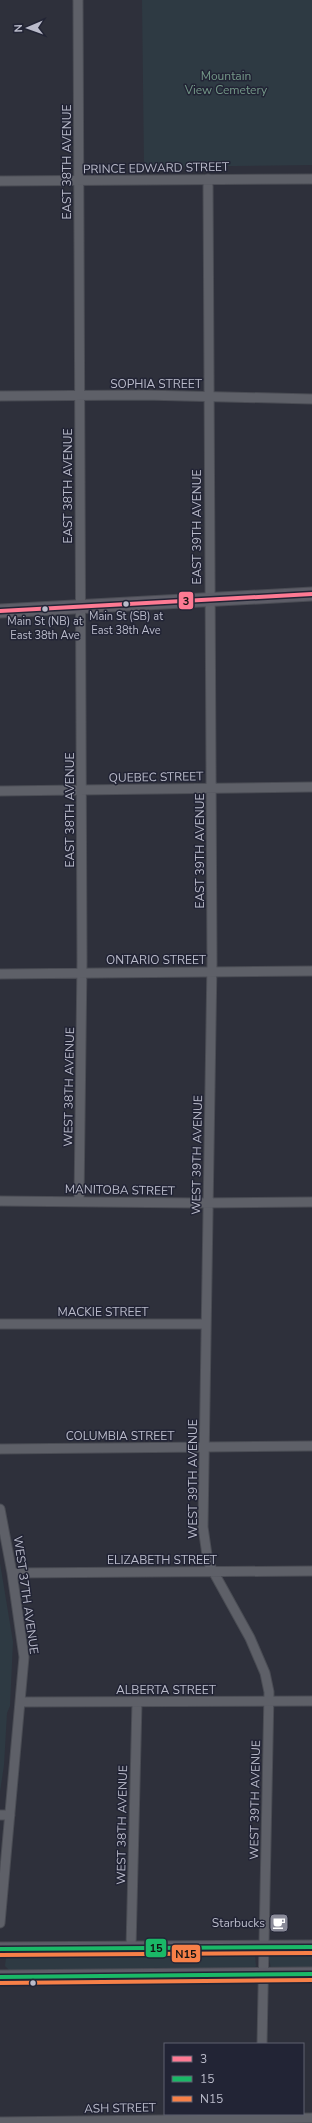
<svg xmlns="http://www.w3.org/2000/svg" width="312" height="2123" viewBox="0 0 312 2123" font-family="'Nunito Sans',sans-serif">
  <rect width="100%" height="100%" fill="#2e303b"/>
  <path fill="#2e3a43" d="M142 0H312V165L144 167Z
    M0 1563 13 1642 10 1706 7 1713 4 1765 0 1792Z
    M250 1954 255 1956 256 1966 254 1969 10 1971 5 1966 6 1958 10 1956Z
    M272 1954H312V1969H271L269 1958Z"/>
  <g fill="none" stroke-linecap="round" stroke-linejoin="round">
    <g stroke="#4a4c54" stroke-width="11">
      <path id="street" d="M78 0 82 961 79 1201
        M208 179 212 962 203 1527 208 1562 250 1638 265 1673 269 1692 262 2044
        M0 181 312 179
        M0 396 144 395 312 399
        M0 791 312 787
        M0 974 312 971
        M0 1201 197 1203 312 1202
        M0 1324H206
        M0 1449 312 1446
        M0 1509 12 1573 24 1657 0 1923
        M12 1573 312 1571
        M20 1702 312 1701
        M0 1815H10
        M131 1948 137 1702
        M0 2122 312 2118"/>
    </g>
    <g stroke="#4a4c54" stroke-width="15">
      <path id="secondary" d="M0 611 312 594
        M0 1949 312 1947
        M0 1977 312 1974"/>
    </g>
    <use href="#street" stroke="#5e6068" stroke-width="9"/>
    <use href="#secondary" stroke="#5d5d67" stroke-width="13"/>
    <g stroke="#222435" stroke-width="7">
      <path id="bus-1" d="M0 611 312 594"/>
    </g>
    <g stroke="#222435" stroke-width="7">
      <path id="bus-2" d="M0 1949 312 1947
        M0 1977 312 1974"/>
    </g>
    <g stroke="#222435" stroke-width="7">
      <path id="bus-3" d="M0 1955 312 1953
        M0 1983 312 1980"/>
    </g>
    <use href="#bus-1" stroke="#fe7a93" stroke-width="4"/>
    <use href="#bus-2" stroke="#1ab867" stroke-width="4"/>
    <use href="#bus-3" stroke="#f78048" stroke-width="4"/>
  </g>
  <defs>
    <g id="cafe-square" transform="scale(1)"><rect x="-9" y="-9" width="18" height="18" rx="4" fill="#898a98" stroke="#222435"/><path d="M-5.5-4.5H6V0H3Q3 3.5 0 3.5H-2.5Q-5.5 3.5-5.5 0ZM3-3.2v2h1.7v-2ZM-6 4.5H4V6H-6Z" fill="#fff"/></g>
  </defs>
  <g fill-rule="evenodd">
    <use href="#cafe-square" x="279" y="1923"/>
  </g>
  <g fill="#babbca" stroke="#222435" stroke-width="1.5">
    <circle cx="126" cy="604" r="3.5"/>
    <circle cx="45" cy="609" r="3.5"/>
    <circle cx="33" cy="1983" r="3.5"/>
  </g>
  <g text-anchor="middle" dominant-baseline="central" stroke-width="3" stroke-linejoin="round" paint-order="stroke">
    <g font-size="11" fill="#babbca" stroke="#222435">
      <text x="126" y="616">Main St (SB) at<tspan x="126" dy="14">East 38th Ave</tspan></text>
      <text x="45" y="621">Main St (NB) at<tspan x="45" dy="14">East 38th Ave</tspan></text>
    </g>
    <g font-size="12" fill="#749888" stroke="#222435">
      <text x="226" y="76">Mountain<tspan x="226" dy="14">View Cemetery</tspan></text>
    </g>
    <g font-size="12" fill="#babbca" stroke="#222435">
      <text transform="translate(67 162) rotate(-90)">EAST 38TH AVENUE</text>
      <text transform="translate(156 168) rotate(-1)">PRINCE EDWARD STREET</text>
      <text x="156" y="384">SOPHIA STREET</text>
      <text transform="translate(68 486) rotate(-90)">EAST 38TH AVENUE</text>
      <text transform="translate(197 527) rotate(-90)">EAST 39TH AVENUE</text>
      <text transform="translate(156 777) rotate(-1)">QUEBEC STREET</text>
      <text transform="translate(70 810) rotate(-90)">EAST 38TH AVENUE</text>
      <text transform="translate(200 851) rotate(-90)">EAST 39TH AVENUE</text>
      <text x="156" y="960">ONTARIO STREET</text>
      <text transform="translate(69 1087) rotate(-89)">WEST 38TH AVENUE</text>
      <text transform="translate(197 1155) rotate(-89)">WEST 39TH AVENUE</text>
      <text transform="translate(120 1190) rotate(1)">MANITOBA STREET</text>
      <text x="103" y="1312">MACKIE STREET</text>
      <text x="120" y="1436">COLUMBIA STREET</text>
      <text transform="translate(193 1479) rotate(-90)">WEST 39TH AVENUE</text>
      <text x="162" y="1560">ELIZABETH STREET</text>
      <text transform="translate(26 1595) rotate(82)">WEST 37TH AVENUE</text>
      <text x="166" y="1690">ALBERTA STREET</text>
      <text transform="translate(255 1800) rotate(-89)">WEST 39TH AVENUE</text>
      <text transform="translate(122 1825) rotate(-89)">WEST 38TH AVENUE</text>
      <text transform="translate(120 2108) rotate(-1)">ASH STREET</text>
    </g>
    <g font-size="12" fill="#babbca" stroke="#222435" text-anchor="end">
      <text x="265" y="1923">Starbucks</text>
    </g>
  </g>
  <g stroke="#222435" stroke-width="1.5">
    <rect x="178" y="591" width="16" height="19" rx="4" fill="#fe7a93"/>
    <rect x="145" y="1938" width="22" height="20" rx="4" fill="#1ab867"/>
    <rect x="171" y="1944" width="30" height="19" rx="4" fill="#f78048"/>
  </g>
  <g font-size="11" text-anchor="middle" font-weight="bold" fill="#111">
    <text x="186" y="605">3</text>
    <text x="156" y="1952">15</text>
    <text x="186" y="1958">N15</text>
  </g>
  <rect x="164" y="2043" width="140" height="72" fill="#222435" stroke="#5f6071"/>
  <rect x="172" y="2056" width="20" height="6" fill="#fe7a93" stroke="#5f6071"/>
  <text x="200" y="2063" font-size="12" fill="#babbca">3</text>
  <rect x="172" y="2076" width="20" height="6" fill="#1ab867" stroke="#5f6071"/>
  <text x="200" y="2083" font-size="12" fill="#babbca">15</text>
  <rect x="172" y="2096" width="20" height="6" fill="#f78048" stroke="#5f6071"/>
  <text x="200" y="2103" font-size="12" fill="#babbca">N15</text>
  <g transform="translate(28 28) rotate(268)" stroke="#222435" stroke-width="3" paint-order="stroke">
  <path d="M0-3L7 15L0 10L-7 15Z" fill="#babbca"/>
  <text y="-6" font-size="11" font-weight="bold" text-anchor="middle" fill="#babbca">N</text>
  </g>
</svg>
